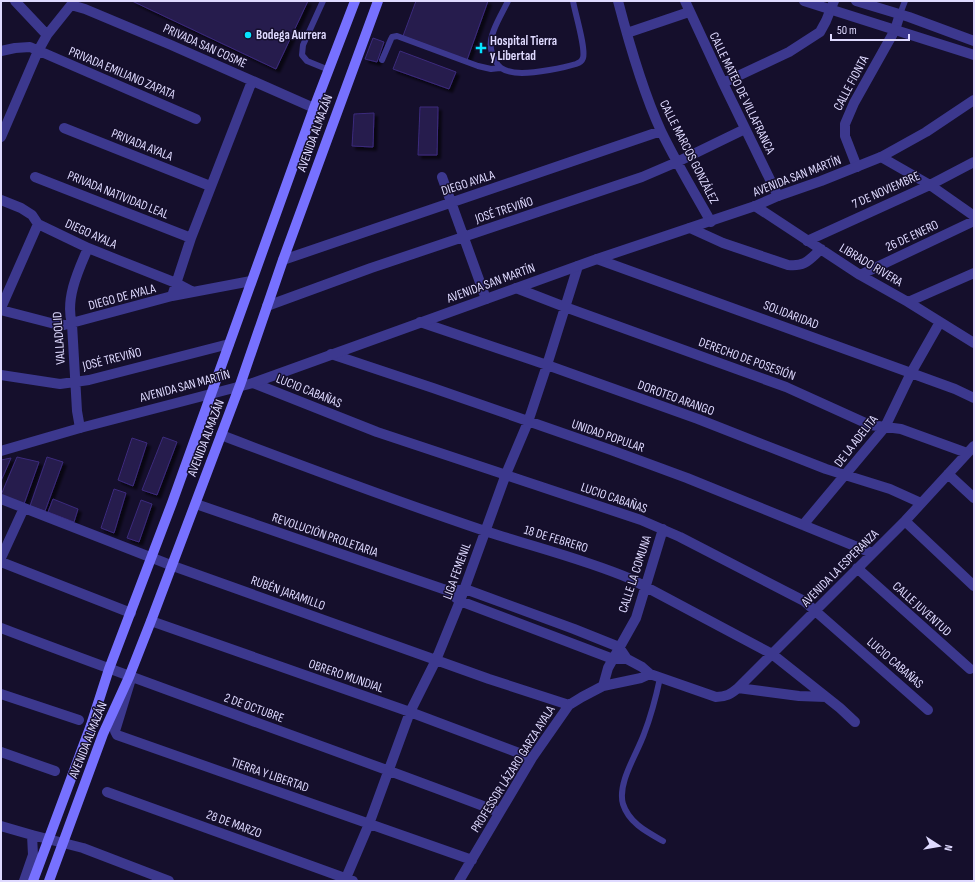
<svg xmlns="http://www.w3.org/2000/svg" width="975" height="882" viewBox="0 0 975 882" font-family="'Sofia Sans Condensed',sans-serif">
  <defs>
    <filter id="shadow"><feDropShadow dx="3.5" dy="3.5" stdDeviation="1" flood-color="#0009"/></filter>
  </defs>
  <rect width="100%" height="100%" fill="#150f2c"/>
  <path fill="#251a4e" stroke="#3c2b7c" filter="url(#shadow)" d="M132 1H308L276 69Z
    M416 1H488L467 60 403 36Z
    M373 38 384 42 377 62 365 59Z
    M400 51 456 72 449 89 393 69Z
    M420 107H438L437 155H418Z
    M374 113 373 147 352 146 354 114Z
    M163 437 177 442 157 495 142 490Z
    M132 438 147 443 133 486 118 480Z
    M17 457 39 462 24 504 1 495Z
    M47 457 63 462 45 511 30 506Z
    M11 458 1 481V460Z
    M114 489 126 493 114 533 101 528Z
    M53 499 78 509 74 522 48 512Z
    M141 500 152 504 139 542 127 538Z"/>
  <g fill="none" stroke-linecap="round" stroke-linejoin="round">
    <path stroke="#3c388e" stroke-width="6" d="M323 1 303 45 302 55 307 61 329 70
      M508 1C502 14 488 35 491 49 492 55 496 64 501 68 507 72 515 73 522 73 536 73 563 68 576 64 579 63 582 61 583 58 586 48 575 13 573 1
      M900 14 905 1
      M382 60 391 39 392 37 397 36 478 66 491 69 500 68
      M660 678C656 697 651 716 644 734 637 754 617 783 623 804 629 823 647 832 663 841"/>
    <path stroke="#3c388e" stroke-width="10" d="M15 1 47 35
      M618 1C629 43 643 92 661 131 676 162 694 192 711 222
      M685 1 723 83 778 196
      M627 33 689 12
      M1 51 15 48 30 47 196 119
      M723 83 789 52 820 32 826 21 834 1
      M64 128 210 186
      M1 137 38 51 47 35 71 5 85 9 171 45 314 108
      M881 157 930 185 974 216
      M857 167 845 136V124L854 103 895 30 900 14
      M35 177 191 238
      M442 177 486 299
      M1 200 21 208 32 215 38 224 88 248 176 283 193 292
      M755 206 860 275 908 302 974 343
      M690 228 723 243 788 265C805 267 809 260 821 249
      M807 241 930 185 974 162
      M597 259 955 389 974 398
      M283 260 661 131
      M860 275 974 221
      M516 288 565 307 786 387 870 425 901 429 967 453
      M172 296 191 238 252 81
      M908 302 974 273
      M267 306 371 268 642 177 677 162 745 129
      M1 308 38 224
      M1 310 51 323 64 325 172 296 251 281
      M420 322 547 365 698 419 826 469 890 489 921 503
      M331 354 433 388 611 450 687 478 872 553
      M1 375 60 384 89 380 229 344
      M253 383 377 432 641 520 680 537 804 601 928 710
      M80 428 77 411 72 324C65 299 78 271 88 248
      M221 435C308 468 396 501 485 531 534 547 584 559 631 579L772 654 840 708 855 722
      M948 474 974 498
      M1 499 173 566 489 679 569 705
      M196 504 446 590 460 601 613 659H627L642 667 650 674 716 697C726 697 731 694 738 688L905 521 974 446
      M905 521 974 586
      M803 525 885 427 911 373 940 322
      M1 558 24 508
      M1 562 131 613
      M857 568 970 669
      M458 590 465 589 574 629 619 647 627 659
      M151 621 410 712 532 758
      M1 628C166 691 334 749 499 812
      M130 682 115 731 117 735 472 860
      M603 686 608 668 613 659 636 618 663 529
      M738 688 799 696 826 697
      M1 694 79 720
      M1 752 55 771
      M107 792 353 881
      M1 826 32 835 83 848 169 881
      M346 878 369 824 410 712 436 660 460 601 506 474 528 422 547 365 578 266
      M24 881 33 855 32 835
      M459 881 532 758 569 705 582 697 603 686 641 678 650 674"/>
    <path stroke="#3c388e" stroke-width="10" d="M804 1 974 55
      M856 1 909 17 974 41
      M1 451 80 428 253 383 597 259 755 206 778 196 821 181 881 157 926 132 974 100"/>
    <path stroke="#7771ff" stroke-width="10" d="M33 881 91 725 109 669 172 503 314 108 355 1
      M49 881 103 734 129 677 151 621 240 385 283 260 378 1"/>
  </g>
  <g fill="#06e3ff" stroke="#150f2c" stroke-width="1.5">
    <circle cx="248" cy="35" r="4"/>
    <path d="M479 42h4v4h4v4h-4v4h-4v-4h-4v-4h4z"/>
  </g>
  <g text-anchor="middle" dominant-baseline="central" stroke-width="3" stroke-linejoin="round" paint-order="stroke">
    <g font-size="13" font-weight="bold" fill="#dfdaff" stroke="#150f2c" text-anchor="start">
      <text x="256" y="35">Bodega Aurrera</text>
      <text x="490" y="41">Hospital Tierra<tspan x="490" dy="15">y Libertad</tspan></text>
    </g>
    <g font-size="13" fill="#dfdaff" stroke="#150f2c">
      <text transform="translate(205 46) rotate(24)">PRIVADA SAN COSME</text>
      <text transform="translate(122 73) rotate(23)">PRIVADA EMILIANO ZAPATA</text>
      <text transform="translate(851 83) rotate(-62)">CALLE FIONTA</text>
      <text transform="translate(742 93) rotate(64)">CALLE MATEO DE VILLAFRANCA</text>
      <text transform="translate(315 133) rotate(-70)">AVENIDA ALMAZÁN</text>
      <text transform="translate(142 145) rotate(22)">PRIVADA AYALA</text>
      <text transform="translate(689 152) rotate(63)">CALLE MARCOS GONZÁLEZ</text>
      <text transform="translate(797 176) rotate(-21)">AVENIDA SAN MARTÍN</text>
      <text transform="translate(468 183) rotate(-18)">DIEGO AYALA</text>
      <text transform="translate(886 190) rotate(-24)">7 DE NOVIEMBRE</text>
      <text transform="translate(118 195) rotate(22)">PRIVADA NATIVIDAD LEAL</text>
      <text transform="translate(504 210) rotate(-18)">JOSÉ TREVIÑO</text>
      <text transform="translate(91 234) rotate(24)">DIEGO AYALA</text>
      <text transform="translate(912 236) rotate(-25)">26 DE ENERO</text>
      <text transform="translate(871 265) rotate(31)">LIBRADO RIVERA</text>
      <text transform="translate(491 283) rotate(-20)">AVENIDA SAN MARTÍN</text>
      <text transform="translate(122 297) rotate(-15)">DIEGO DE AYALA</text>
      <text transform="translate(791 315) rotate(21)">SOLIDARIDAD</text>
      <text transform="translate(59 338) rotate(-94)">VALLADOLID</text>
      <text transform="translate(112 359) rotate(-14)">JOSÉ TREVIÑO</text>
      <text transform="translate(747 359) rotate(20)">DERECHO DE POSESIÓN</text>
      <text transform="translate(185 386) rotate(-15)">AVENIDA SAN MARTÍN</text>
      <text transform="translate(309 391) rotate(22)">LUCIO CABAÑAS</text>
      <text transform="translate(676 398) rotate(20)">DOROTEO ARANGO</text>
      <text transform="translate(608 436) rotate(19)">UNIDAD POPULAR</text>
      <text transform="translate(206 438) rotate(-69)">AVENIDA ALMAZÁN</text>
      <text transform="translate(856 441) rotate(-52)">DE LA ADELITA</text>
      <text transform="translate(614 498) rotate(19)">LUCIO CABAÑAS</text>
      <text transform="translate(325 535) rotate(19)">REVOLUCIÓN PROLETARIA</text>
      <text transform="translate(556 539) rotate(17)">18 DE FEBRERO</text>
      <text transform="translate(840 568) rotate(-45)">AVENIDA LA ESPERANZA</text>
      <text transform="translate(457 571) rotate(-70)">LIGA FEMENIL</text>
      <text transform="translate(635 574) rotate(-72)">CALLE LA COMUNA</text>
      <text transform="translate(288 593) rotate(20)">RUBÉN JARAMILLO</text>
      <text transform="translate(922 609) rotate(42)">CALLE JUVENTUD</text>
      <text transform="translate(895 663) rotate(41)">LUCIO CABAÑAS</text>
      <text transform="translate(346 676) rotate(19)">OBRERO MUNDIAL</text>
      <text transform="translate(254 708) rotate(20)">2 DE OCTUBRE</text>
      <text transform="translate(88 740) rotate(-68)">AVENIDA ALMAZÁN</text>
      <text transform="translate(513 769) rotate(-58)">PROFESSOR LÁZARO GARZA AYALA</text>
      <text transform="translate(270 775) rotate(19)">TIERRA Y LIBERTAD</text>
      <text transform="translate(234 824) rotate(20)">28 DE MARZO</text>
    </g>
  </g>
  <rect width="975" height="882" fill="none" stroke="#dfdaff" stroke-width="4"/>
  <g transform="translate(939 846) rotate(102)" stroke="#150f2c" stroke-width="3" paint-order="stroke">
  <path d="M0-3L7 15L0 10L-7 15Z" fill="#dfdaff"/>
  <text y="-6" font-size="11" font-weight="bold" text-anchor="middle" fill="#dfdaff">N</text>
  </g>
  <path d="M831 34v6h78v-6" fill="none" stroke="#dfdaff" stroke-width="2"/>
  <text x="837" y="34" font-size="12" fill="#dfdaff" stroke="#150f2c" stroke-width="3" paint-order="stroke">50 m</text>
</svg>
